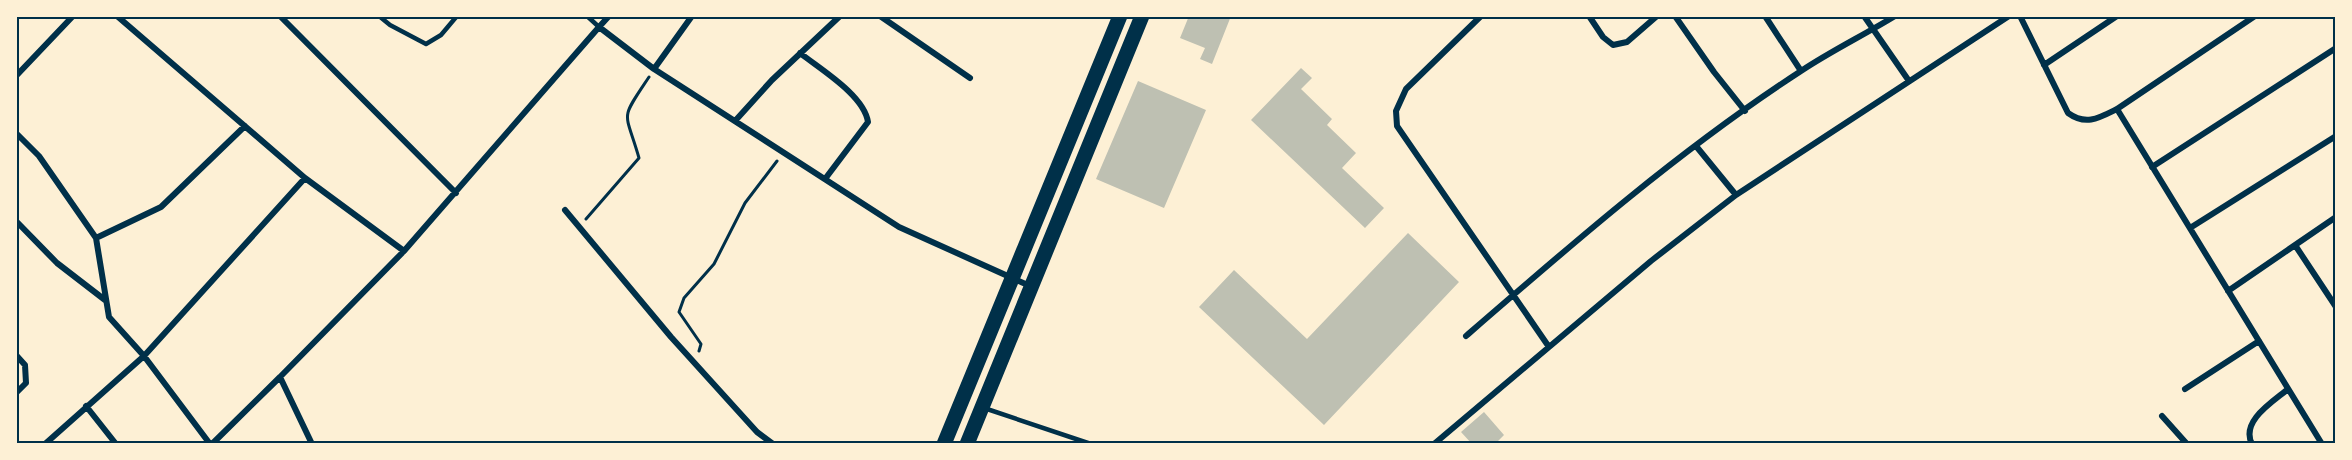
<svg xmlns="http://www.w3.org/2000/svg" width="2352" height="460" viewBox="0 0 2352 460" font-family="'DM Sans',sans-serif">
  <rect width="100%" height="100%" fill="#fdf0d5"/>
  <path fill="#bec0b2" d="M1189 16H1231L1212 64 1200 59 1205 48 1180 38Z
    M1301 68 1312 78 1301 89 1332 119 1327 125 1356 153 1342 168 1384 208 1365 228 1251 120Z
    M1138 81 1206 110 1164 208 1096 179Z
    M1408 233 1459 282 1324 425 1199 307 1234 270 1307 339Z
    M1484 412 1504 435 1495 444H1472L1461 432Z"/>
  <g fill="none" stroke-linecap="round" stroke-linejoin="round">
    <path stroke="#003049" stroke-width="3" d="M586 219 639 158C625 109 619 122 649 77
      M699 351 701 344 679 312 684 298 714 264 745 203 777 161"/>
    <path stroke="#003049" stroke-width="4.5" d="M379 16 390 25 426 44 441 35 457 16
      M587 16 599 27
      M984 408 1091 444"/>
    <path stroke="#003049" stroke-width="6" d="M117 16 305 178 404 251 599 27 654 69 899 227 1030 286
      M280 16 456 193
      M880 16 970 78
      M1481 16 1406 89 1396 111 1397 126 1549 347
      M1589 16 1603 37 1613 45 1627 42 1657 16
      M1675 16 1714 72 1745 111
      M1765 16 1801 71
      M1864 16 1909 81
      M2020 16 2068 113C2086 126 2099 118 2117 109L2255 16
      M599 27 609 16
      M800 53C820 69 864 95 868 122L825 179
      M2044 65 2117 16
      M654 69 692 16
      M16 76 73 16
      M2117 109 2322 444
      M735 121 772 80 840 16
      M16 133 39 156 96 238 109 317 144 356 210 444
      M1696 146 1736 195
      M2152 167 2336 48
      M565 210 671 337 757 432 773 444
      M16 221 57 263 105 300
      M2190 228 2336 136
      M96 238 161 207 245 126
      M2295 245 2336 307
      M2228 291 2336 217
      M1466 336C1573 243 1681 149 1801 71 1831 51 1864 35 1895 16
      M16 355 25 365 26 383 16 393
      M280 377 404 251
      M2185 389 2259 341
      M86 406 116 444
      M2162 416 2187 444
      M45 444 144 356 305 178
      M212 444 280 377 312 444
      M1434 444 1651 261 1736 195 2009 16
      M2252 444C2240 421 2274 401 2288 389"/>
    <path stroke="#003049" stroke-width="15" d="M944 444 1120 16
      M967 444 1142 16"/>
  </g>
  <rect width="2352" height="460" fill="none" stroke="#fdf0d5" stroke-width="36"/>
  <rect x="18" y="18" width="2316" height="424" fill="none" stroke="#003049" stroke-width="2"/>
</svg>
